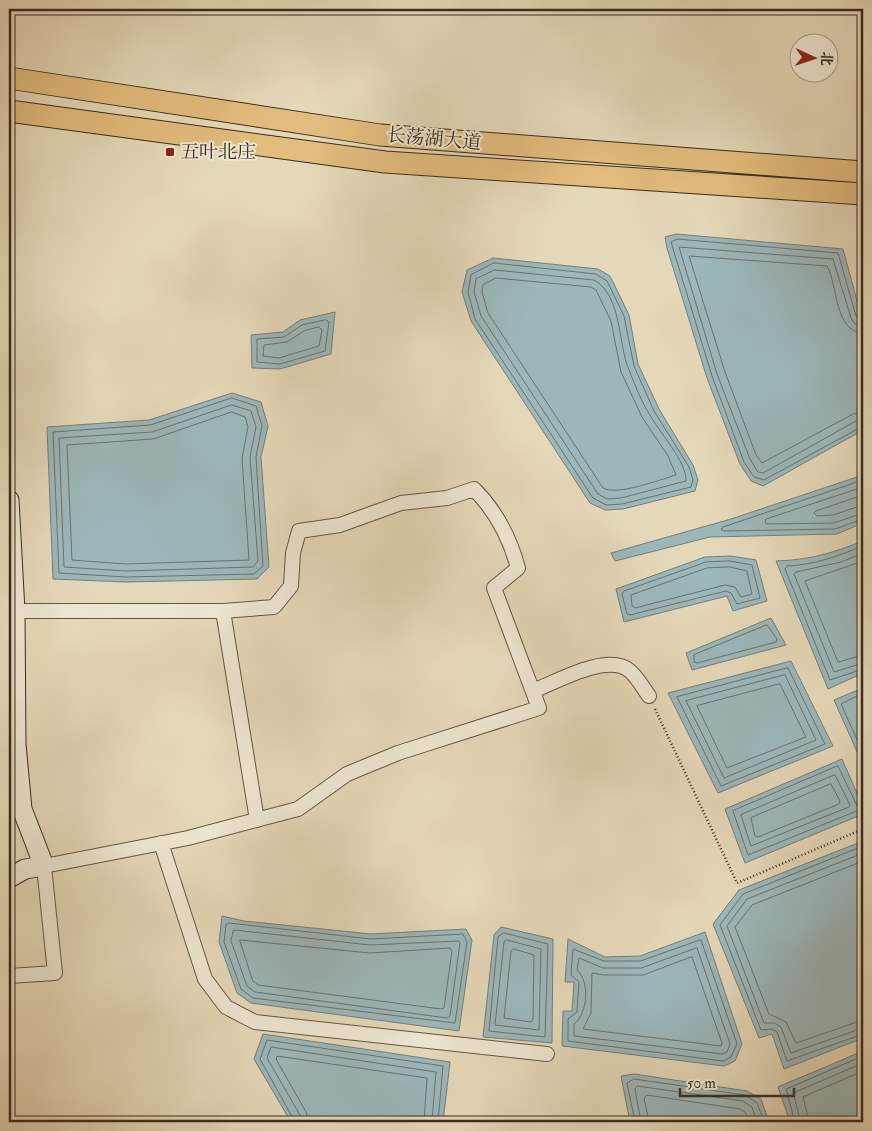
<svg xmlns="http://www.w3.org/2000/svg" width="872" height="1131" viewBox="0 0 872 1131" font-family="'IM FELL Double Pica','Noto Serif SC',serif">
  <rect width="100%" height="100%" fill="#e5d8b8"/>
  <filter id="stains"><feTurbulence type="fractalNoise" baseFrequency=".004" numOctaves="4"/><feColorMatrix values="0 0 0 0 .2 0 0 0 0 .09 0 0 0 0 .02 0 0 0 .5 -.17"/></filter>
  <radialGradient id="worn" r=".72"><stop offset=".6" stop-color="#630" stop-opacity="0"/><stop offset="1" stop-color="#630" stop-opacity=".3"/></radialGradient>
  <path fill="#9bb7ba" stroke="#747f7c" d="M676 234 843 249 863 323V430L763 486 751 481 740 464 707 378 667 248 665 237Z
    M493 258 598 269 610 276 629 315 638 364 659 409 693 465 698 480 695 491 623 509 605 510 590 503 471 321 462 292 467 270Z
    M335 312 331 354 280 369 252 368 251 335 283 332 300 320Z
    M232 393 261 402 268 426 261 457 269 567 257 579 126 582 53 579 47 427 149 420Z
    M863 475V523L837 534 710 537 615 561 611 553 731 519Z
    M863 541V673L828 689 776 561C809 560 833 553 863 541Z
    M731 556 756 560 767 601 733 611 727 596 624 622 616 589 705 557Z
    M771 618 786 645 692 670 686 653Z
    M791 661 833 746 718 793 668 693Z
    M863 688V765L834 700Z
    M842 759 863 807V814L745 863 725 809Z
    M863 841V1038L784 1069 772 1034 759 1038 713 924 739 890Z
    M222 916 244 921 371 934 466 929 472 940 459 1031 251 1003 237 993 219 942Z
    M501 927 553 939 552 1043 483 1037 494 935Z
    M705 932 742 1044 735 1061 724 1066 562 1046 563 1011H572L574 982H565L568 939 605 957 640 956Z
    M263 1034 450 1062 443 1122H291L254 1059Z
    M863 1051V1122H790L778 1087Z
    M634 1074 747 1091 761 1099 769 1122H630L621 1076Z"/>
  <g fill="none" stroke-linecap="round" stroke-linejoin="round">
    <path stroke="#6a726d" stroke-width="1" d="M494 263 596 274 607 281 624 316 634 366 654 411 689 467 693 480 691 487 622 504 606 505 593 498 475 319 468 292 471 275Z
      M495 270 594 280C622 295 618 345 629 370 635 385 641 401 650 415 659 432 687 462 686 481L621 498 607 499 598 494 481 316 474 292 476 279Z
      M496 278 591 287 596 290 611 321 621 372 642 417 668 456 676 475C659 480 617 496 603 488L488 313 482 292 483 285Z
      M863 319 856 316 838 253 677 239 671 242 712 376 744 462 754 477 764 480 863 426
      M326 320 329 322 325 351 280 364 257 362V339L284 337 302 325Z
      M863 326 855 324 851 318 833 259 679 247 717 374 750 459 758 472 763 473 856 421 863 420
      M319 327 322 330 319 346 279 358 263 356 264 345 287 342 304 331Z
      M863 333C834 332 838 285 827 266L689 256 725 372 756 455 762 463 853 414 863 412
      M232 398 256 406 262 426 256 457 263 566 254 574 126 577 59 573 53 432 150 425Z
      M232 405 251 411 256 427 250 457 258 561 253 567 126 571 64 567 59 438 152 432Z
      M232 412 245 417 248 427 242 458 249 560 126 564 72 560 67 445 153 439Z
      M863 480 723 527 721 529 724 531 835 529 863 519
      M863 487 766 519 765 522 767 524 834 523 863 513
      M863 495 816 511 814 513 817 516 833 515 863 505
      M863 546C838 556 814 565 787 566L785 569 830 680 863 669
      M863 553 841 562 796 572 794 574 834 672 863 663
      M730 561 752 565 760 598 737 604 731 593 726 591 630 615 627 614 622 594 624 591 706 562Z
      M863 561 805 581 838 662 863 655
      M730 567 747 571 752 594 741 597 735 587 725 585 635 608 632 606 631 595 707 568Z
      M767 625 777 639 776 642 697 663 694 662V655Z
      M788 668 825 744 721 786 677 697Z
      M785 675 816 740 724 778 686 701Z
      M780 684 806 737 727 768 697 706Z
      M863 693 841 704 863 753
      M838 766 859 810 748 855 733 811Z
      M835 775 850 805 849 807 751 846 741 815Z
      M831 784 840 801 839 804 758 837 755 836 751 818Z
      M863 846 743 894 720 925 761 1030 772 1029 777 1032 787 1061 863 1034
      M863 853 747 899 727 926 764 1023H774L781 1027 791 1053 863 1028
      M863 861 752 905 735 927 769 1014 786 1022 796 1043 863 1020
      M229 923 371 939 463 934 467 942 455 1023 253 998 241 989 224 942 226 925Z
      M234 930 370 945 459 941 460 943 450 1016 447 1018 255 992 247 986 231 941Z
      M504 933 548 944 545 1037 489 1031 498 937Z
      M240 940 370 953 450 948 452 951 444 1008 441 1009 258 985 253 981Z
      M507 940 541 949 539 1030 495 1025 504 942Z
      M701 940 737 1044 731 1057 723 1061 568 1041V1019L577 1012 579 982 571 975 573 949 604 961H640Z
      M697 948 730 1044 727 1052 722 1054 574 1036V1024C588 1013 590 982 577 970L579 958 603 968H641Z
      M514 949 534 955 533 1020 531 1022 504 1018 511 951Z
      M692 957 722 1043 721 1046 583 1029 591 1013 592 973 604 975H643Z
      M295 1122 260 1059 267 1040 443 1066 438 1122
      M301 1122 300 1115 267 1058 271 1047 436 1072 432 1122
      M309 1122 306 1112 276 1059 277 1056 427 1078 424 1122
      M635 1122 627 1083 634 1079 745 1095 757 1103 764 1122
      M641 1122 635 1089 637 1086 743 1101 752 1107 757 1122
      M649 1122 644 1098 647 1095 740 1109 745 1112 749 1122
      M795 1122 786 1089 863 1056
      M801 1122 793 1093 863 1063
      M809 1122 803 1097 863 1071"/>
    <g stroke="#645746" stroke-width="16">
      <path id="street" d="M15 611H223
        M533 691C556 682 608 652 630 671 638 678 643 688 649 696
        M161 843 205 979 226 1007 255 1022 547 1054
        M9 976 55 973 44 866 188 838 298 809 347 774 398 753 539 708 494 588 518 568C510 538 497 512 474 489L447 498 401 503 340 525 299 531 293 553 291 586 274 607 223 611 257 820"/>
    </g>
    <g stroke="#392c20" stroke-width="21">
      <path id="secondary" d="M9 500 15 611 16 744 22 809 44 866 25 869 9 878"/>
    </g>
    <g stroke="#392c20" stroke-width="23">
      <path id="primary" d="M9 78 380 135 863 172
        M9 111 385 162 863 194"/>
    </g>
    <path stroke="#392c20" stroke-width="2.5" stroke-dasharray="1 2.5" stroke-linecap="butt" d="M655 709 737 883 863 829"/>
    <use href="#street" stroke="#eee6d1" stroke-width="14"/>
    <use href="#secondary" stroke="#eee6d1" stroke-width="19"/>
    <use href="#primary" stroke="#e2bc7c" stroke-width="21"/>
  </g>
  <rect fill="#8f2418" stroke="#eee6d1" stroke-width="2" x="165" y="147" width="10" height="10" rx="2.5"/>
  <g text-anchor="middle" dominant-baseline="central" stroke-width="4" stroke-linejoin="round" paint-order="stroke">
    <g font-size="19" fill="#392c20" stroke="#eee6d1">
      <text transform="translate(434 139) rotate(5)">长荡湖大道</text>
    </g>
    <g font-size="19" fill="#392c20" stroke="#eee6d1" text-anchor="start">
      <text x="180" y="152">五叶北庄</text>
    </g>
  </g>
  <rect width="872" height="1131" fill="none" stroke="#e5d8b8" stroke-width="30"/>
  <rect x="10" y="10" width="852" height="1111" fill="none" stroke="#392c20" stroke-width="2.5"/>
  <rect x="15" y="15" width="842" height="1101" fill="none" stroke="#392c20"/>
  <g transform="translate(814 58) rotate(93)"><circle r="24" fill="#eee6d1" stroke="#a69c8a"/>
  <path d="M0-4L9 19L0 12L-9 19Z" fill="#8f2418"/>
  <text y="-8" font-size="14" font-weight="bold" text-anchor="middle" fill="#392c20">北</text>
  </g>
  <path d="M680 1088v8h114v-8" fill="none" stroke="#392c20" stroke-width="2.5"/>
  <text x="687" y="1088" font-size="15" fill="#392c20" stroke="#eee6d1" stroke-width="4" paint-order="stroke">50 m</text>
  <rect width="100%" height="100%" filter="url(#stains)"/>
  <rect width="100%" height="100%" fill="url(#worn)"/>
</svg>
